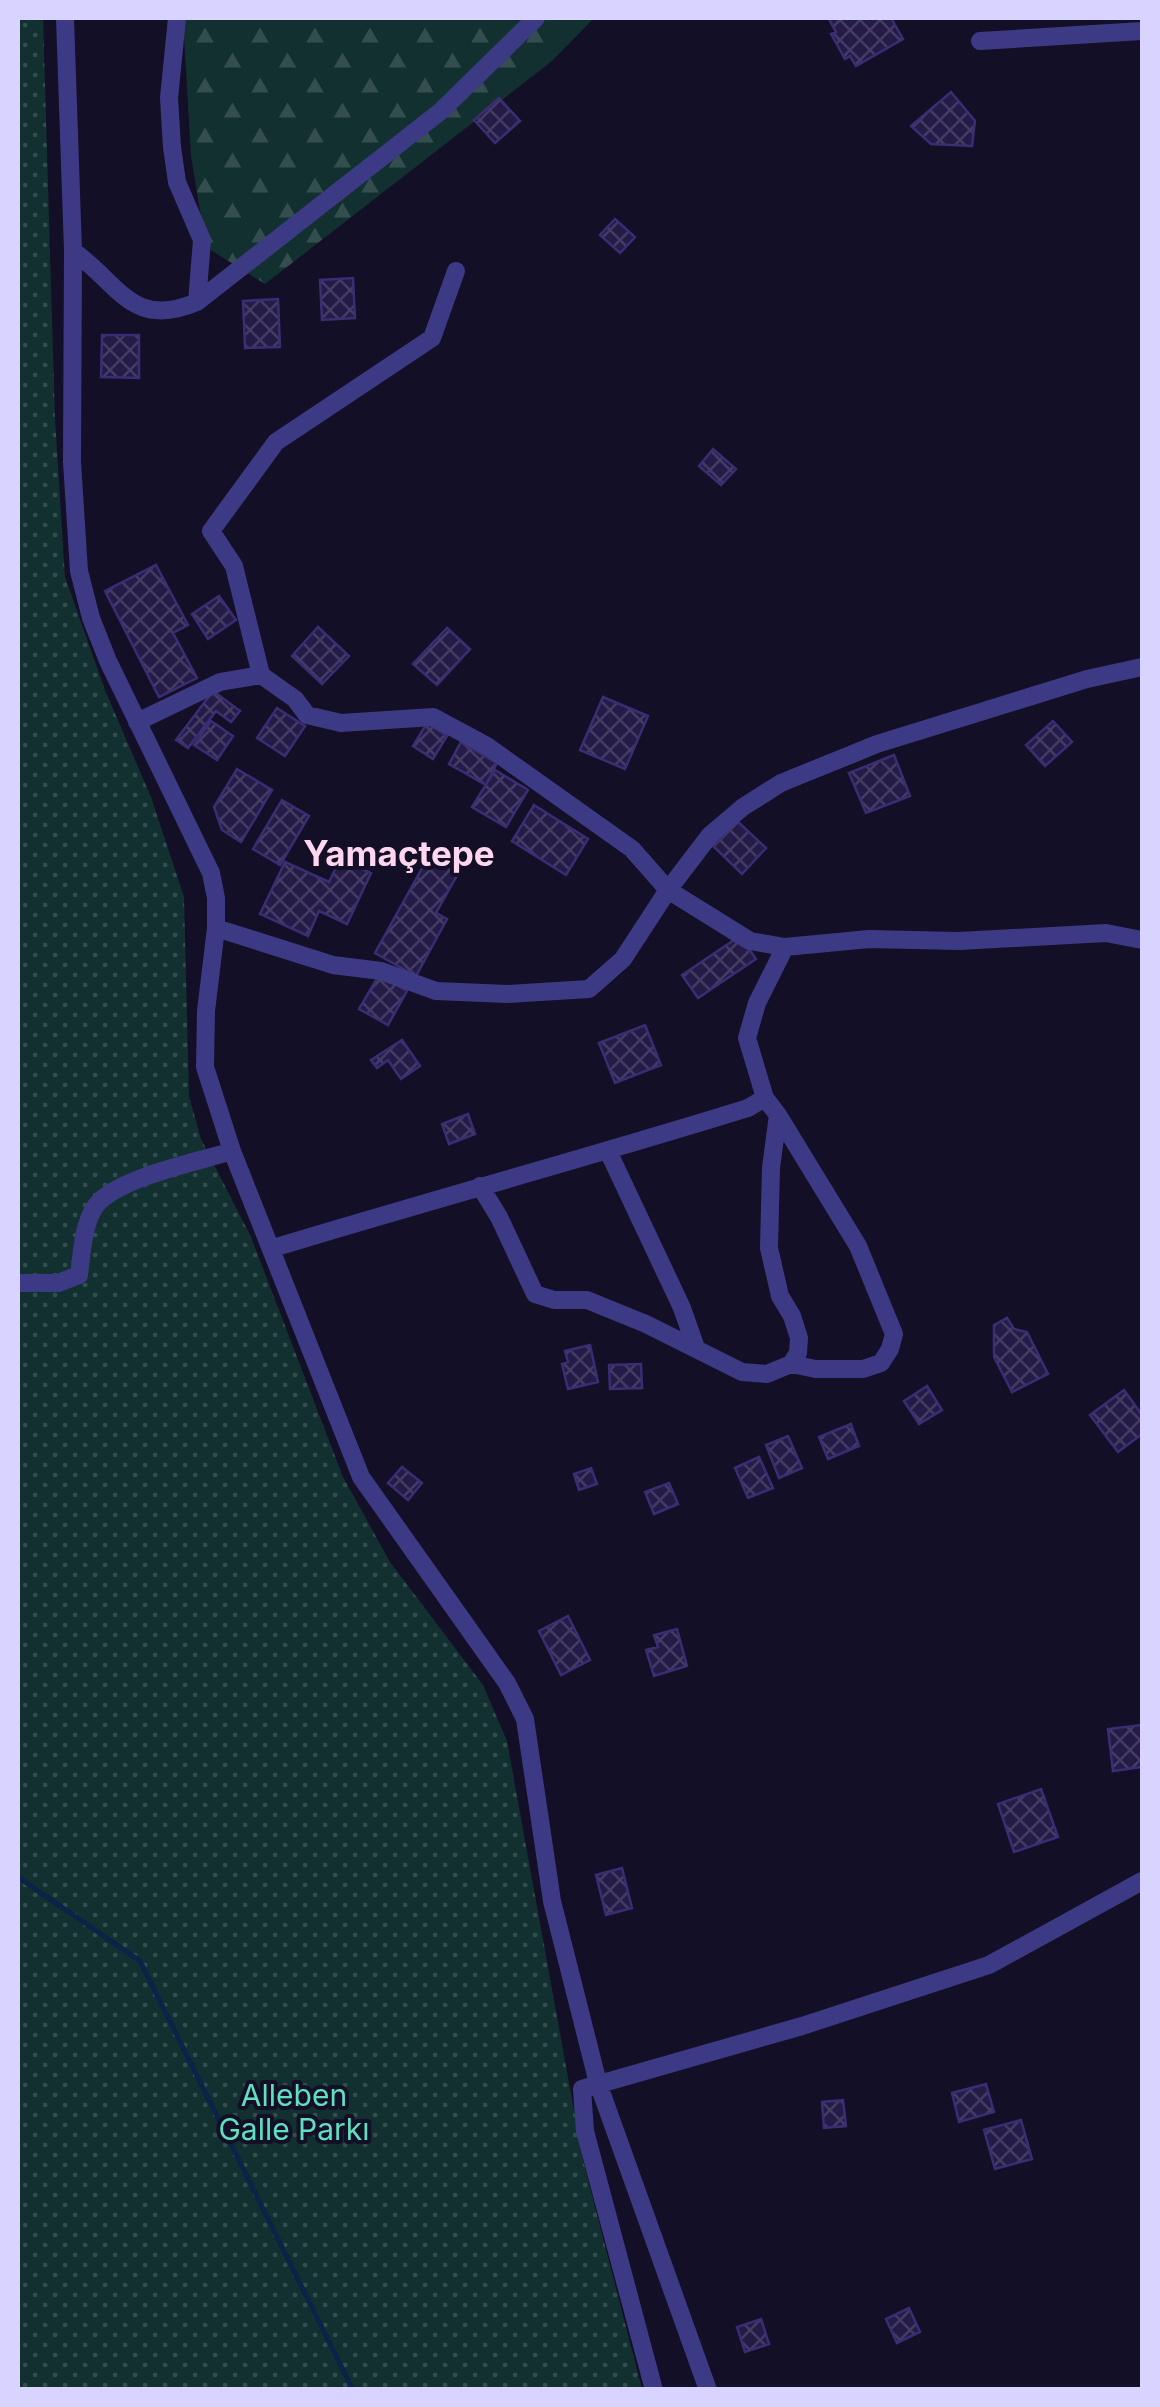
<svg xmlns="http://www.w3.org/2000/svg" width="1160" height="2407" viewBox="0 0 1160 2407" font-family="Inter,sans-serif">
  <defs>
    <pattern id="green-dots" width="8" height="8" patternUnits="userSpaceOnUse" patternTransform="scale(2.5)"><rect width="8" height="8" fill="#12302f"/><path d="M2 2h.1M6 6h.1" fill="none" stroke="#344d4e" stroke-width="1.8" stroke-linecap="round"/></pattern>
    <pattern id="forest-firs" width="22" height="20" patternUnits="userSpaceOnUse" patternTransform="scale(2.5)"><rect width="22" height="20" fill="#12302f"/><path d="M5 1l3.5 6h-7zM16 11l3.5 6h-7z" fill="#344d4e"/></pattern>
    <pattern id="building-cross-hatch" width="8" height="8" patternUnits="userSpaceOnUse" patternTransform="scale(2.5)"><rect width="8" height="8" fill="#241b47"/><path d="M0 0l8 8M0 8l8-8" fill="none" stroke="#433b63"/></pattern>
  </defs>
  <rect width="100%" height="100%" fill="#130f26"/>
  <path fill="url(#green-dots)" d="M18 18H43L55 419 65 577 105 690 151 797 184 897 189 1096 201 1139 251 1237 343 1477 390 1562 483 1685 507 1741 583 2160 642 2389H18Z"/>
  <path fill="url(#forest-firs)" d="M183 18H594L552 61 265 284 206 247 191 156Z"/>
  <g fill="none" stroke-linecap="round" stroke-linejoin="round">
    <path stroke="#0c2248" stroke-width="5" d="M18 1877 140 1961 353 2390"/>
  </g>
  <path fill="url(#building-cross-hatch)" stroke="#3b2d73" stroke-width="2.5" d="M832 18H891L903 39 856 66 850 56 845 59 831 34 836 32 829 19Z
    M951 92 975 121 972 146 931 144 911 126Z
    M499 98 520 121 495 143 474 120Z
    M615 219 635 237 620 253 600 235Z
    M353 278 355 318 322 320 320 280Z
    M278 299 280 347 245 348 243 301Z
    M102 335H139V378L101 377Z
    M713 449 736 469 721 485 699 466Z
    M156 565 188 625 173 633 197 678 159 697 105 591Z
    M219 596 236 620 208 639 192 614Z
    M318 627 349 656 322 684 292 656Z
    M447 628 470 649 437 685 413 664Z
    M213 691 240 711 231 722 216 711 188 748 176 740Z
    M603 697 648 716 625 769 580 750Z
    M277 708 305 726 285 756 257 738Z
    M211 721 233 736 217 760 194 745Z
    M1053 721 1072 742 1045 766 1026 745Z
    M427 723 447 736 433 759 413 746Z
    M461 742 497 763 486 785 449 764Z
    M894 755 910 796 866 813 849 773Z
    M237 769 272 790 241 842 222 830 214 807Z
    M495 770 528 790 506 827 472 807Z
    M282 800 309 816 280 865 253 849Z
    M534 805 588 839 566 875 512 841Z
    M737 821 766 848 742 874 713 846Z
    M430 854 460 870 436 913 447 919 416 976 375 953Z
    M340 859 371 873 347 924 319 911 308 936 260 914 285 862 329 882Z
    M740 936 756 959 698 998 682 975Z
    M379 975 407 991 388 1025 359 1009Z
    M645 1025 661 1065 615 1083 599 1043Z
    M402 1040 420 1066 401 1079 388 1060 377 1068 371 1060Z
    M468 1114 475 1134 449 1144 442 1124Z
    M1007 1318 1014 1329 1027 1332 1048 1374 1012 1392 994 1357V1325Z
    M590 1345 598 1382 568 1389 562 1364 568 1362 565 1351Z
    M641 1364 642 1388 610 1389 609 1365Z
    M927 1386 942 1410 919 1424 904 1401Z
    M1124 1390 1142 1415V1434L1118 1452 1090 1415Z
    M851 1424 859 1446 828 1459 819 1437Z
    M788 1436 802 1468 779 1478 766 1445Z
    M759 1457 773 1488 748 1498 735 1468Z
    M402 1467 422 1483 408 1500 388 1483Z
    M591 1468 597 1484 579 1490 574 1474Z
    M669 1483 678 1504 654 1514 645 1492Z
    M568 1616 590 1660 561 1675 539 1631Z
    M677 1629 687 1666 654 1676 646 1650 658 1647 654 1635Z
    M1142 1725V1767L1113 1771 1108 1729Z
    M1041 1789 1058 1837 1014 1852 998 1804Z
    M622 1868 632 1908 606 1915 596 1875Z
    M986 2084 994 2112 959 2122 952 2093Z
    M843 2100 846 2126 824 2128 822 2102Z
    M1021 2120 1032 2159 995 2169 984 2130Z
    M909 2308 920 2332 897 2343 886 2319Z
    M761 2319 769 2344 745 2352 737 2327Z"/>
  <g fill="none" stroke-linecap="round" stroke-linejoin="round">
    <path stroke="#3d3a85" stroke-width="18" d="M65 18 73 251 72 462 79 571 91 618 108 661 211 873 216 898V928L206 1011 205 1067 232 1151 361 1477 507 1683 525 1719 552 1901 598 2083 708 2390
      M177 18 169 98 172 147 177 182 202 240 197 302
      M980 41 1142 31
      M73 251C119 283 131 330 197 302L441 111 536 18
      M261 675 234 566 211 531 276 442 432 338 456 271
      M137 722 220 682 261 675 295 699 307 715 341 723 433 717 487 746 632 849 668 890 750 941 785 947 869 939 959 941 1106 933 1142 940
      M216 928 333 965 381 971 436 991 507 994 589 989 623 959 668 890 710 835 743 807 781 783 877 744 1087 679 1142 667
      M778 1115 858 1246 894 1334 890 1349 881 1363 863 1369H816L791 1364
      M608 1151 682 1308 696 1348
      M480 1186 499 1217 535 1294 554 1300H587L646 1324 742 1372 767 1374 791 1364 798 1353 799 1338 792 1316 780 1296 769 1248 771 1168 778 1115 765 1098
      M273 1248C431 1200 590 1157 748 1108L765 1098 747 1038 757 1003 785 947
      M18 1283H58L79 1275C82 1253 83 1217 100 1201 126 1176 197 1162 232 1151
      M654 2390 585 2131 582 2089 802 2026 989 1965 1142 1881"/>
  </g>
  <g text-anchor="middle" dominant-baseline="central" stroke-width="8" stroke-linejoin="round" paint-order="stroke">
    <g font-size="30" fill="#5fe0c0" stroke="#130f26">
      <text x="294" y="2095">Alleben<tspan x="294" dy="34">Galle Parkı</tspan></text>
    </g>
    <g font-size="35" font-weight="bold" fill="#ffd6f0" stroke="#130f26">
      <text x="399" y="853">Yamaçtepe</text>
    </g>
  </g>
  <rect width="1160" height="2407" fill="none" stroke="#d9d4ff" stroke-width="40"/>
</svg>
